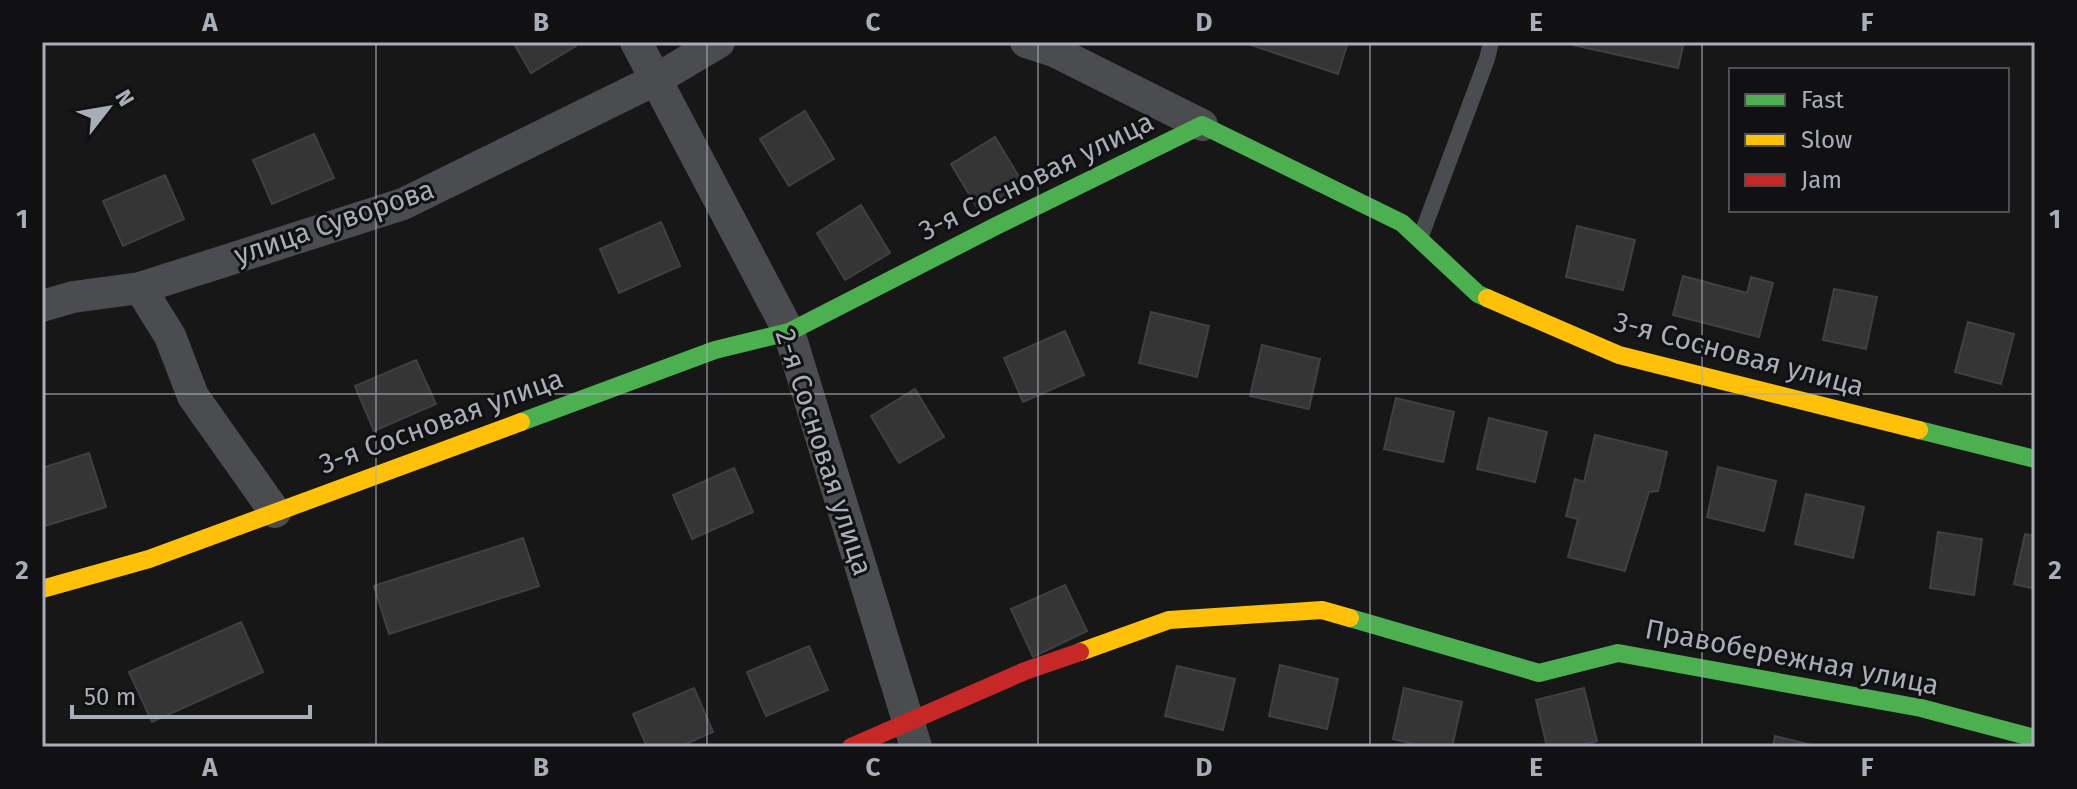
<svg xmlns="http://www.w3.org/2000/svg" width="2077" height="789" viewBox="0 0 2077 789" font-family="'Fira Sans',sans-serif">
  <rect width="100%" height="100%" fill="#171717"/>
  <path fill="#353536" stroke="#3f4043" stroke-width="2" d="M513 42H573L576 46 531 73Z
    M1242 42H1348L1338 74Z
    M1574 42H1684L1678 68 1573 45Z
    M805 111 834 159 789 186 760 139Z
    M314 134 334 178 272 204 253 160Z
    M995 137 1024 185 979 211 951 164Z
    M165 175 184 219 123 246 103 201Z
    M861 205 890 253 845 280 817 233Z
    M661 222 680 266 619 293 600 249Z
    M1577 226 1635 240 1623 290 1566 277Z
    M1683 276 1747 293 1751 277 1773 283 1759 337 1673 315Z
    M1834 289 1877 297 1866 349 1823 340Z
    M1151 312 1209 326 1197 377 1139 363Z
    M1968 322 2014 334 2001 384 1955 372Z
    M1065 331 1084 375 1023 402 1004 358Z
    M1262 345 1320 359 1309 409 1250 396Z
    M416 360 436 404 374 431 355 386Z
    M915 389 944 437 899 463 871 416Z
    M1396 398 1454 412 1443 462 1384 449Z
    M1489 418 1547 432 1535 482 1477 469Z
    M1595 435 1667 452 1658 491 1649 492 1625 571 1568 557 1578 519 1566 516 1575 479 1584 482Z
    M89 453 106 507 42 527V468Z
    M1718 467 1776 481 1764 531 1707 517Z
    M734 468 753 512 692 539 673 495Z
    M1806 494 1864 507 1853 558 1795 544Z
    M1938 532 1982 539 1974 595 1930 588Z
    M2025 534 2035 536V589L2014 584Z
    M523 538 539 586 389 634 374 586Z
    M1065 585 1087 631 1033 657 1011 609Z
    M241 622 263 672 152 722 129 672Z
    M809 646 828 690 766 716 747 672Z
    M1280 665 1338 679 1327 729 1269 716Z
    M1177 666 1235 679 1223 730 1165 716Z
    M694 688 713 732 679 747H647L633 714Z
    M1404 688 1462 702 1452 747H1426L1393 739Z
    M1584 688 1597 741 1574 747H1547L1536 700Z
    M1775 736 1820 747H1773Z"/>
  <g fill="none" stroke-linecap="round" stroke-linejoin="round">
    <path stroke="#4b4c50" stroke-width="16" d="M1421 236 1487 59 1491 42"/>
    <path stroke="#4b4c50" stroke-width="32" d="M636 42 789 332 916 747
      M1026 42 1054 51 1202 125
      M140 288 170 336 193 396 275 512
      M42 306 73 297 140 288 403 204 657 79 719 42"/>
    <path stroke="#4caf50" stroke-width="18" d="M521 422 715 350 789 332 996 226 1202 125 1402 223 1478 294 1487 298
      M1919 430 2035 459
      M1350 618 1539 673 1618 653 1921 708 2035 738"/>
    <path stroke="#ffc107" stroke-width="18" d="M1487 298 1619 355 1919 430
      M42 589 149 559 521 422
      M1080 652 1169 620 1322 610 1350 618"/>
    <path stroke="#c62828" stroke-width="18" d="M851 747 1025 671 1080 652"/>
  </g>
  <path fill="none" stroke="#a8adb8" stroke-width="2" stroke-opacity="0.55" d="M376 42V747M707 42V747M1038 42V747M1370 42V747M1702 42V747M42 394H2035"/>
  <g text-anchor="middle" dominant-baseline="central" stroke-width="6" stroke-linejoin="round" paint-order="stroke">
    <g font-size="28" fill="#a8adb8" stroke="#111113">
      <text transform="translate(1036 176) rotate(-26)">3-я Сосновая улица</text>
      <text transform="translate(334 222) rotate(-19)">улица Суворова</text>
      <text transform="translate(1739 354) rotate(15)">3-я Сосновая улица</text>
      <text transform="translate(441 421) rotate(-20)">3-я Сосновая улица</text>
      <text transform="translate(824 452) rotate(72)">2-я Сосновая улица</text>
      <text transform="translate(1792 657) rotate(11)">Правобережная улица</text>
    </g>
  </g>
  <rect width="2077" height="789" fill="none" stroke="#111113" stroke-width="88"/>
  <rect x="1729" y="68" width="280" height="144" fill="#111113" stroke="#4d4f55" stroke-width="2"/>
  <rect x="1745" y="94" width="40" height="12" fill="#4caf50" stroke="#4d4f55" stroke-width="2"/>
  <text x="1801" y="108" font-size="24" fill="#a8adb8">Fast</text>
  <rect x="1745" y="134" width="40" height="12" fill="#ffc107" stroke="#4d4f55" stroke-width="2"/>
  <text x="1801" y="148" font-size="24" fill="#a8adb8">Slow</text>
  <rect x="1745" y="174" width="40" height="12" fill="#c62828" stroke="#4d4f55" stroke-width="2"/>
  <text x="1801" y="188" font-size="24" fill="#a8adb8">Jam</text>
  <g transform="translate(108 108) rotate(59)" stroke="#111113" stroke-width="6" paint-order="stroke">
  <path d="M0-6L14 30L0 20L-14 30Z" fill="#a8adb8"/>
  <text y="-12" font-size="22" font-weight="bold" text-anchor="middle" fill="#a8adb8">N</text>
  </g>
  <path d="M72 705v12h238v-12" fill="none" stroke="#a8adb8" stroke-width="4"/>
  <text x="84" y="705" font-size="24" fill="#a8adb8" stroke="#111113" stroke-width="6" paint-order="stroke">50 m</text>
  <rect x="44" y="44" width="1989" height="701" fill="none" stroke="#a8adb8" stroke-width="3"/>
  <g font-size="26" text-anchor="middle" font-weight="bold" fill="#a8adb8">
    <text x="210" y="31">A</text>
    <text x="541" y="31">B</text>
    <text x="873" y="31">C</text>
    <text x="1204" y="31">D</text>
    <text x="1536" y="31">E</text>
    <text x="1867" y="31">F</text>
    <text x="22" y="228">1</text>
    <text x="2055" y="228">1</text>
    <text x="22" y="579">2</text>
    <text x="2055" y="579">2</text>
    <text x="210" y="776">A</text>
    <text x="541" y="776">B</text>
    <text x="873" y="776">C</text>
    <text x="1204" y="776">D</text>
    <text x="1536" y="776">E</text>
    <text x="1867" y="776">F</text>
  </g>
</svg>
